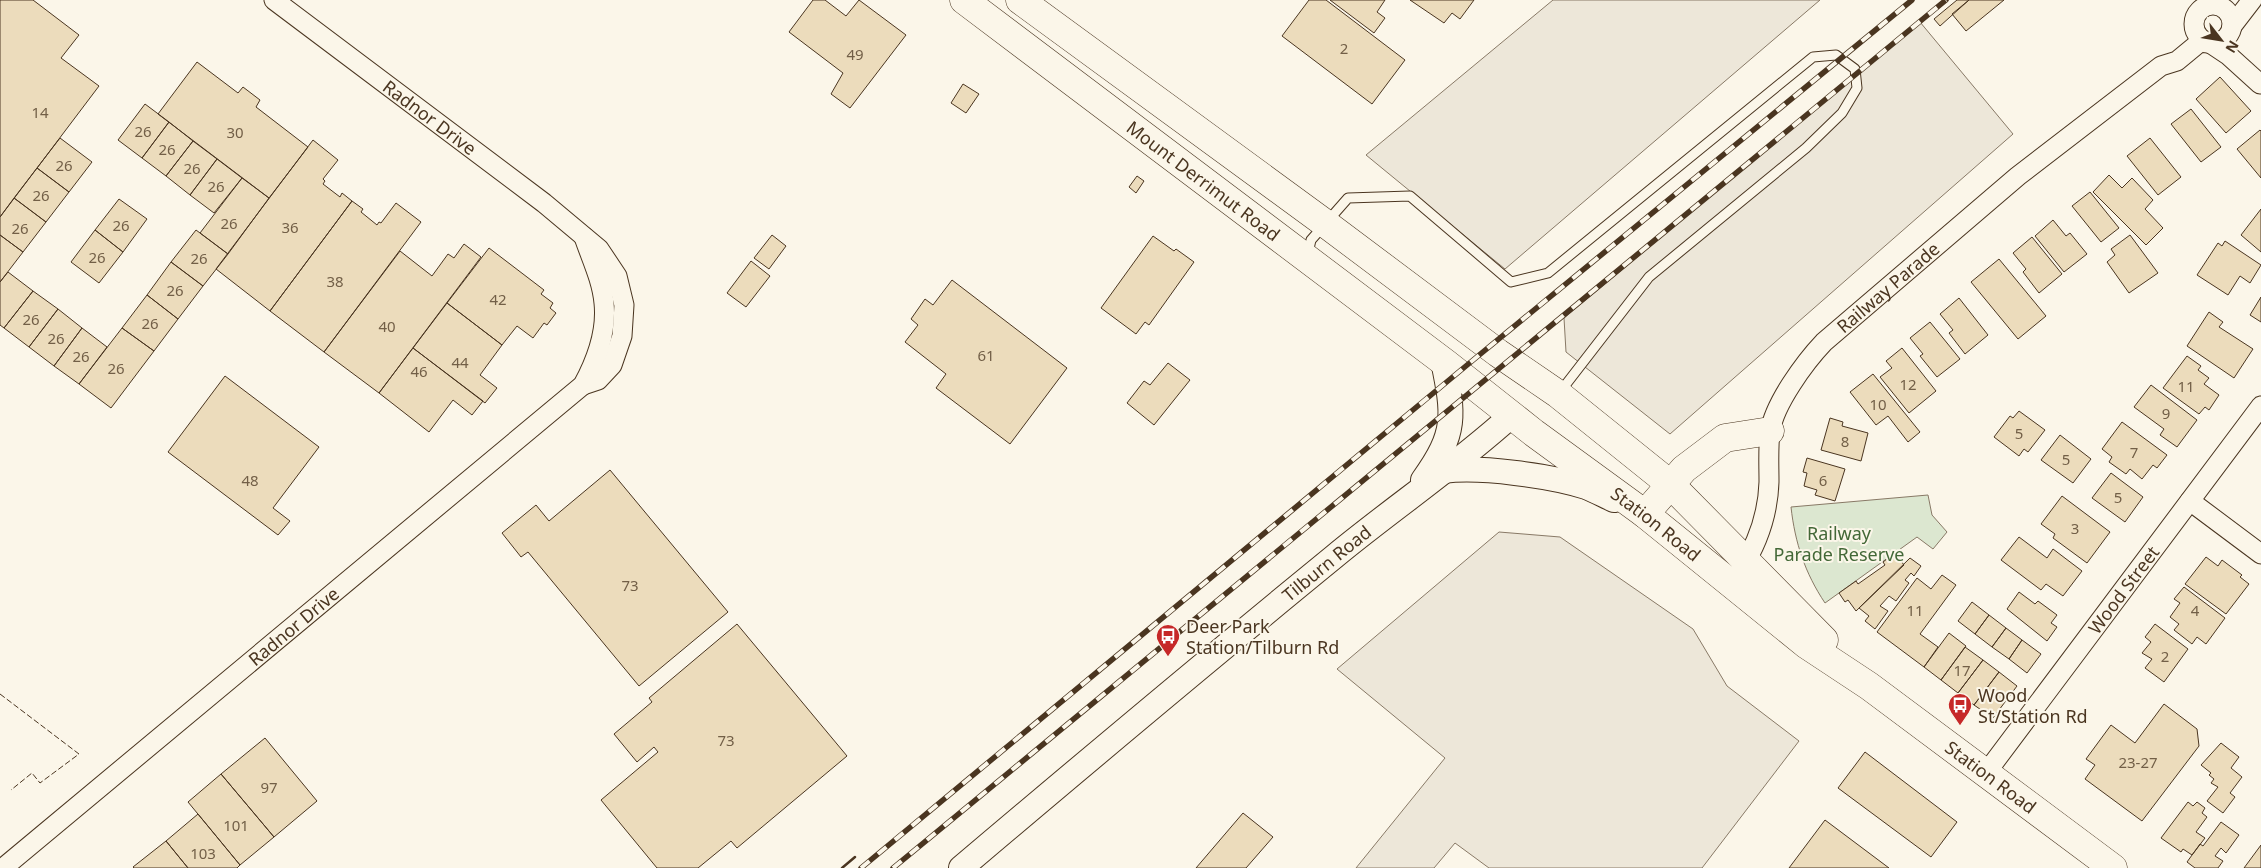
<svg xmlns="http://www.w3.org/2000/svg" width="2261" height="868" viewBox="0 0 2261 868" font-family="'Noto Sans',sans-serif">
  <rect width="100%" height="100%" fill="#fbf6e9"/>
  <path fill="#dce7d0" stroke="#887966" d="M1928 495 1932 515 1947 532 1933 549 1917 537 1825 603C1805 573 1795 543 1791 507Z"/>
  <path fill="#ede7d9" stroke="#887966" d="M1553 0H1820L1505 269 1366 155Z
    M1920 22 2013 134 1670 434 1566 352 1564 318Z
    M1499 532 1560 537 1693 629 1727 686 1799 741 1702 868H1489L1455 843 1434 868H1356L1445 758 1337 669Z"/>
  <path fill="#ecdcbc" stroke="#4a3520" d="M0 0H33L79 35 61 58 99 86 0 217Z
    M813 0H825L846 16 859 0 906 35 850 108 831 94 843 73 789 32Z
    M1309 0H1326L1405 60 1372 104 1282 36Z
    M1330 0H1385L1377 12 1385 18 1374 33Z
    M1410 0H1474L1460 19 1452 13 1444 23Z
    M1957 0H1969L1940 26 1934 19Z
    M1969 0H2004L1966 31 1952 14Z
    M197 62 238 93 243 87 260 100 256 107 308 147 269 198 158 114Z
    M2220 77 2251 111 2226 133 2196 99Z
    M963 84 979 94 966 113 951 103Z
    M145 104 169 122 142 158 118 140Z
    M2191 109 2221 147 2201 162 2171 124Z
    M169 122 193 141 166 176 142 158Z
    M2260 130 2261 131V178L2237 149Z
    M60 138 92 162 69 192 37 168Z
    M2150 138 2181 177 2158 195 2127 156Z
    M313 140 338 160 323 179 325 181 323 184 340 197 342 193 352 201 270 311 216 269Z
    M193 141 217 159 190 195 166 176Z
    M217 159 242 178 214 213 190 195Z
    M37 168 69 192 46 222 14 198Z
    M2109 175 2122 188 2132 178 2153 200 2145 209 2163 228 2146 245 2093 192Z
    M1137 176 1144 181 1136 193 1129 187Z
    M242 178 269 198 228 254 200 233Z
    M2090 192 2119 228 2101 242 2072 206Z
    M14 198 46 222 23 252 0 235V217Z
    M119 199 147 219 123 252 95 230Z
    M352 201 363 209 361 212 377 225 379 222 381 223 396 203 421 222 324 352 270 311Z
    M2261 209V252L2241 235Z
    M2053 220 2066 236 2070 233 2087 254 2064 272 2035 236Z
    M95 230 123 252 99 283 71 262Z
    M196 230 228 254 203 286 171 262Z
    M0 235 23 252 0 282Z
    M772 235 786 246 769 269 754 258Z
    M2130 235 2158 273 2129 293 2107 262 2115 255 2111 249Z
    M1153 236 1174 251 1176 249 1194 262 1149 325 1145 322 1136 334 1101 308Z
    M2032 237 2062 274 2039 293 2023 272 2026 269 2013 253Z
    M2225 241 2261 265 2250 283 2240 276 2228 295 2197 275 2218 243 2222 246Z
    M464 244 481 257 379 393 324 352 400 251 432 276 448 254 454 258Z
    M489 248 544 290 541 294 553 303 550 308 556 313 547 325 544 323 533 338 517 326 502 345 447 303Z
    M1999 259 2046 316 2018 339 1971 282Z
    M751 261 770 276 746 307 727 293Z
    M171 262 203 286 178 319 147 295Z
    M8 272 33 291 4 328 0 325V282Z
    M952 280 1067 368 1010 444 936 388 946 374 905 342 918 325 911 319 925 299 933 305Z
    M33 291 58 309 29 347 4 328Z
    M147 295 178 319 154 351 122 328Z
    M2261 297V322L2250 315Z
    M1959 298 1988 335 1965 354 1949 333 1953 330 1940 314Z
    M447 303 502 345 480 375 497 388 485 403 413 348Z
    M58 309 82 328 54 366 29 347Z
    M2209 312 2223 322 2219 327 2253 349 2234 378 2187 346Z
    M1930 322 1960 359 1937 377 1920 356 1923 354 1910 338Z
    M82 328 107 347 79 384 54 366Z
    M122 328 154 351 111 408 79 384Z
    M413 348 483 401 472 415 453 400 429 432 379 393Z
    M1902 348 1936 391 1909 413 1880 377 1892 368 1886 361Z
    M2187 356 2201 366 2198 370 2209 378 2204 384 2219 395 2209 410 2205 407 2199 414 2163 388Z
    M1168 363 1190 380 1154 425 1127 403 1144 381 1150 385Z
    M1873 374 1920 432 1908 442 1888 416 1876 425 1850 392Z
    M225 376 319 447 273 508 290 521 278 535 168 452Z
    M2151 385 2197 420 2177 447 2160 435 2164 429 2134 407Z
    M2019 411 2045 430 2028 452 2024 449 2019 456 1994 437 2010 416 2013 418Z
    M1830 418 1843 422 1842 426 1868 433 1861 461 1821 450Z
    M2122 422 2167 455 2157 468 2153 465 2142 479 2130 469 2126 474 2109 462 2112 457 2102 449Z
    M2060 435 2091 459 2073 483 2041 460Z
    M1807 458 1845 469 1835 501 1815 495 1817 490 1804 486 1807 473 1803 472Z
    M610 470 728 612 639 686 528 552 521 557 502 533 536 505 549 521Z
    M2111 473 2143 497 2125 522 2092 498Z
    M2062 496 2110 532 2087 563 2053 538 2055 534 2041 524Z
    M2019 537 2047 558 2053 549 2082 571 2063 596 2046 584 2041 590 2001 560Z
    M1895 553 1904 565 1856 611 1848 600 1845 602 1839 593 1856 581 1858 584 1885 565 1883 562Z
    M2206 557 2218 566 2222 560 2242 575 2240 577 2249 584 2226 614 2185 584Z
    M1910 558 1921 566 1914 576 1911 573 1905 580 1909 583 1896 601 1889 596 1880 606 1888 611 1875 629 1865 621 1869 616 1859 608Z
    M1942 575 1956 585 1920 634 1938 647 1924 667 1877 632 1917 578 1931 589Z
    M2184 587 2225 618 2206 644 2197 637 2192 644 2174 630 2179 624 2170 617 2180 603 2174 599Z
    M2019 592 2035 604 2038 601 2057 615 2051 623 2057 627 2047 641 2007 609Z
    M1972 602 1989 615 1975 634 1958 621Z
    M1989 615 2006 628 1992 647 1975 634Z
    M737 624 847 756 737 848 731 841 698 868H657L601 800 658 752 654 747 637 762 614 734 652 702 649 698Z
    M2155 624 2188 649 2164 682 2145 668 2152 659 2142 653 2151 642 2145 637Z
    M2006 628 2022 640 2009 659 1992 647Z
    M1949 633 1966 646 1941 680 1924 667Z
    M2022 640 2041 654 2027 673 2009 659Z
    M1965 647 1983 660 1958 693 1941 680Z
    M1983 660 1999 672 1974 705 1958 693Z
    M1999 672 2017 686 1993 718 1974 705Z
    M2164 704 2197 729 2199 746 2142 821 2085 779 2095 765 2086 759 2111 725 2135 743Z
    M265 738 317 801 274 837 221 774Z
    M2221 743 2239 757 2231 768 2242 777 2230 793 2235 797 2223 813 2207 801 2218 787 2211 783 2214 779 2209 775 2211 773 2201 765Z
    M1865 752 1957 822 1931 857 1838 788Z
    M221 774 274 837 240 865 188 802Z
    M2188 802 2193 806 2197 802 2205 808 2202 813 2207 817 2196 832 2205 838 2192 855 2183 849 2181 852 2161 838Z
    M1243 813 1273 837 1246 868H1196Z
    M198 814 240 865 237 868H188L166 841Z
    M1825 820 1889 868H1789Z
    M2221 822 2239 835 2226 853 2221 848 2215 856 2223 861 2218 868H2195L2187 862 2200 844 2203 846Z
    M166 841 188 868H134L133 867Z
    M2261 845V868H2244Z"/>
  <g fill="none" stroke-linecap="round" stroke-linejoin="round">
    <g stroke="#4a3520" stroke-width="11">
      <path id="service" d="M1309 255 1308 253 1311 240 1348 198 1410 196 1511 282 1548 273 1813 57 1836 55 1855 69 1857 88 1842 113 1806 148 1649 277 1560 392"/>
    </g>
    <g stroke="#4a3520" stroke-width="21">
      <g id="minor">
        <path id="s1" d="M274 0 544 203 599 249 617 276 624 305 622 336 612 365 598 380 583 385"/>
        <circle cx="2213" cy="24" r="19"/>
        <path d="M2232 26 2252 0"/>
        <path d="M2210 43 2228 55 2260 84"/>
        <path d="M2190 501 2261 554"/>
        <path id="s2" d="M1740 571C1758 543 1768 515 1769 482 1769 465 1768 448 1770 432 1774 404 1805 362 1824 342L2018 176 2161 66 2177 61 2200 42 2208 43"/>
        <path id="s3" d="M1986 773 2261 406"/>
        <path id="s4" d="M3 868 583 385C596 361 607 331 604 303 602 280 591 258 584 237"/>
      </g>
    </g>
    <g stroke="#4a3520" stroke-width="26">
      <g id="tertiary">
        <path d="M1444 471C1479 466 1552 476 1586 487 1596 491 1605 496 1614 500"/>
        <path d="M1423 480C1457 433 1454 415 1443 361"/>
        <path id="s5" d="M961 868C1085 763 1209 659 1335 556 1393 508 1456 466 1512 415"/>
      </g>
    </g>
    <g stroke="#4a3520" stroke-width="29">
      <g id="primary">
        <path id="s6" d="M964 0 1448 365 1534 433 1645 514 1807 645 1869 686 2113 868"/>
        <path d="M1020 0 1326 224 1498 353 1558 394 1670 484 1824 640"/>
        <path d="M1645 514 1684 469 1725 438 1770 431"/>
      </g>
    </g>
    <use href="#service" stroke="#fbf6e9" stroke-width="9"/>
    <use href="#minor" stroke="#fbf6e9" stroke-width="19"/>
    <use href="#tertiary" stroke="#fbf6e9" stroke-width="24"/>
    <use href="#primary" stroke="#fbf6e9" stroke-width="28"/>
    <g stroke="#4a3520" stroke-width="5.5">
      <path id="rail" d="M861 868 1478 356 1912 0
        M893 868 1946 0"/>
    </g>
    <use href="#rail" stroke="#fbf6e9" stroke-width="4" stroke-dasharray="11" stroke-linecap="butt"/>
    <path stroke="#4a3520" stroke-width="1" stroke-dasharray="6 2.5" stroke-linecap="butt" d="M0 694 79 754 40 783 32 773 11 790"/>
    <path stroke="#4a3520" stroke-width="2.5" d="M842 868 855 857"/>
  </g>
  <defs>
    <g id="bus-pin" transform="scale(1.25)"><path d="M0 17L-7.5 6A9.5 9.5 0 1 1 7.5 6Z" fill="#c62828" stroke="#fbf6e9"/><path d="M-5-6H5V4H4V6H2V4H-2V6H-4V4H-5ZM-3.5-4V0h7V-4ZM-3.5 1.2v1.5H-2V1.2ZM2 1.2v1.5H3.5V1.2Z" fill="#fff"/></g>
  </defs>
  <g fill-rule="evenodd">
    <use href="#bus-pin" x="1168" y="636"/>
    <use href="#bus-pin" x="1960" y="705"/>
  </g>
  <g text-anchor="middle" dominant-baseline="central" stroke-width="4" stroke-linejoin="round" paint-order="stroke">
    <g font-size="15" fill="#725f47">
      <text x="1344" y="48">2</text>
      <text x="855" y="54">49</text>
      <text x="40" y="112">14</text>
      <text x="143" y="131">26</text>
      <text x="235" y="132">30</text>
      <text x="167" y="149">26</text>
      <text x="64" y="165">26</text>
      <text x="192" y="168">26</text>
      <text x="216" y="186">26</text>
      <text x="41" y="195">26</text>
      <text x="229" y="223">26</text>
      <text x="121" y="225">26</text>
      <text x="290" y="227">36</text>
      <text x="20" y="228">26</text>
      <text x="97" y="257">26</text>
      <text x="199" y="258">26</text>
      <text x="335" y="281">38</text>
      <text x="175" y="290">26</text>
      <text x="498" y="299">42</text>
      <text x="31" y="319">26</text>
      <text x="150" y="323">26</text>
      <text x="387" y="326">40</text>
      <text x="56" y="338">26</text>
      <text x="986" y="355">61</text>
      <text x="81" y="356">26</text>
      <text x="460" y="362">44</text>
      <text x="116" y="368">26</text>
      <text x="419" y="371">46</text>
      <text x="1908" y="384">12</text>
      <text x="2186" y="386">11</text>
      <text x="1878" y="404">10</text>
      <text x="2166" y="413">9</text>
      <text x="2019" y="433">5</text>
      <text x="1845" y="441">8</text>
      <text x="2134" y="452">7</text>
      <text x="2066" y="459">5</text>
      <text x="250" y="480">48</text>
      <text x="1823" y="480">6</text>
      <text x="2118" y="497">5</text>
      <text x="2075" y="528">3</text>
      <text x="630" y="585">73</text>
      <text x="1915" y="610">11</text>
      <text x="2195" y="610">4</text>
      <text x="2165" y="656">2</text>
      <text x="1962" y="670">17</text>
      <text x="726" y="740">73</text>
      <text x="2138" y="762">23-27</text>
      <text x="269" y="787">97</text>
      <text x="236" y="825">101</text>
      <text x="203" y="853">103</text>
    </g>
    <g font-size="18" fill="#4a3520" stroke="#fbf6e9">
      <text stroke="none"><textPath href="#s1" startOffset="195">Radnor Drive</textPath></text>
      <text stroke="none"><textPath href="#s6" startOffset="300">Mount Derrimut Road</textPath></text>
      <text stroke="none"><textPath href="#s2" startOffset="335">Railway Parade</textPath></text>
      <text stroke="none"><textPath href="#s6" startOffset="868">Station Road</textPath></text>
      <text stroke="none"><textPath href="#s5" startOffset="476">Tilburn Road</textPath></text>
      <text stroke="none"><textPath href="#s3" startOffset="229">Wood Street</textPath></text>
      <text stroke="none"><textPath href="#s4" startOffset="378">Radnor Drive</textPath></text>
      <text stroke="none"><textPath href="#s6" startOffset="1288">Station Road</textPath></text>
    </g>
    <g font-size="18" fill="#436837" stroke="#fbf6e9">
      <text x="1839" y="533">Railway<tspan x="1839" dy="21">Parade Reserve</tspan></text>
    </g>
    <g font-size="18" fill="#4a3520" stroke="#fbf6e9" text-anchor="start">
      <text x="1186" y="626">Deer Park<tspan x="1186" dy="21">Station/Tilburn Rd</tspan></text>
      <text x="1978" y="695">Wood<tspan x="1978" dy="21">St/Station Rd</tspan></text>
    </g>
  </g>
  <g transform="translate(2221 40) rotate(121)" stroke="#fbf6e9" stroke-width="4" paint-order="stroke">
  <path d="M0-4L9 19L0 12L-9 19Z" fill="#4a3520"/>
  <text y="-8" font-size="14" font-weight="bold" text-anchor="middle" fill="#4a3520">N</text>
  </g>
</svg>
